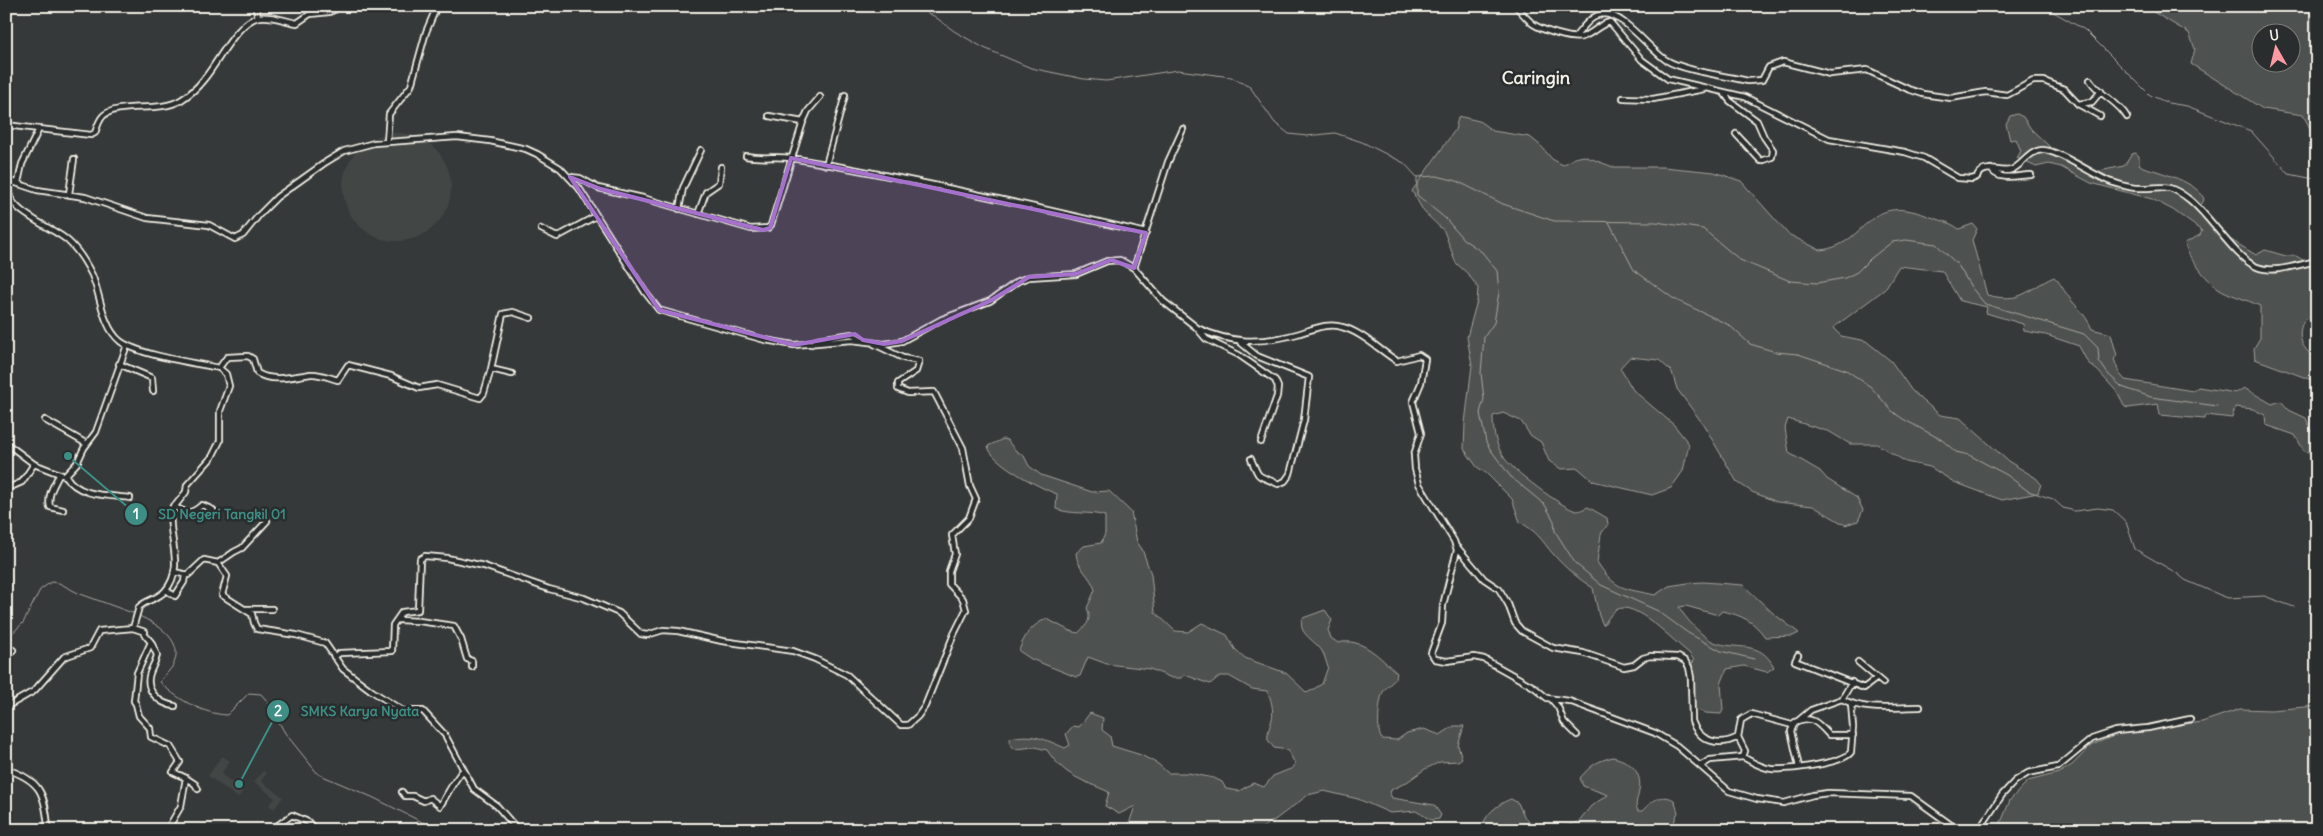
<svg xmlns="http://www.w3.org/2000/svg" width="2323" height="836" viewBox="0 0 2323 836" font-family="Delius,sans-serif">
  <rect width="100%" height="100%" fill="#363939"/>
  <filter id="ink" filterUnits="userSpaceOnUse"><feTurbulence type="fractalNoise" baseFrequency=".02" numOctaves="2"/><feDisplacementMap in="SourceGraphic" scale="10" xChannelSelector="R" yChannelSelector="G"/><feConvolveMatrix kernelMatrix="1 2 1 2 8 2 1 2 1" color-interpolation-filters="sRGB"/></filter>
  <g filter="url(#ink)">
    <path fill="#434645" d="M343 187a54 54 0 1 1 108 0a54 54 0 1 1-108 0Z
      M222 756 230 761 221 774 243 791 238 798 208 776Z
      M263 771 267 773 261 781 283 797 274 809 269 805 275 798 254 782Z"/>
    <path fill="#4e514f" stroke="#a1a19c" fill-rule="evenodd" d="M2143 6H2317V137L2314 136 2303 115 2263 109 2191 64 2195 49 2189 33ZM2260 32H2290V62H2260Z
      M2017 114 2023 117 2031 129 2053 150 2057 157 2089 173 2124 166 2132 154 2136 153 2139 156V164L2143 167C2157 171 2201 183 2204 200L2198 210 2218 232 2256 255 2265 250 2286 256H2296L2308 263H2317V317L2306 319 2303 322C2296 338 2303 350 2317 359V382L2255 359 2254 348 2260 338V306C2230 292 2219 296 2198 267 2191 259 2187 253 2185 243L2200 235 2202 231 2173 210 2152 199 2091 183 2061 167 2049 164 2036 167 2017 158 2021 151 2016 139 2010 140 2006 124 2010 116Z
      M1462 117 1479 121 1493 131 1530 137 1541 146 1552 159 1563 165 1574 158 1584 156 1613 167H1663L1714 172 1741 181 1788 234 1820 250C1868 246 1864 191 1928 216 1939 220 1950 222 1959 229L1973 224 1977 229 1972 240 1987 295C2023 304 2025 290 2054 277 2060 282 2061 286 2066 293 2075 307 2084 311 2092 329L2111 334 2117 356 2114 359 2119 373 2125 380 2193 391 2198 387 2236 393 2244 388 2272 404 2281 401 2289 410 2306 418 2311 431 2317 439V454L2304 451 2295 435 2266 425 2265 415 2253 409 2235 407 2232 418 2206 415 2204 419 2160 415 2158 404 2128 408 2124 406 2117 392 2098 371 2088 363 2079 346 2046 335 2024 331 2023 324 1986 313 1987 307 1960 301 1942 271 1899 266 1885 289 1833 328 1841 336 1866 341 1891 361 1912 391 1940 415 1960 418 2008 461 2036 478 2041 484 2038 493 2002 500 1954 482 1930 467 1906 462 1877 444H1850L1830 432 1788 419 1785 428 1789 453 1820 471 1827 479 1857 498 1863 510 1858 521 1845 525 1813 506 1777 502 1752 492 1737 482 1703 424 1677 389 1672 372 1659 360 1630 357 1620 368 1633 390 1674 425 1689 444 1683 471 1671 488 1652 495 1593 481 1578 468 1561 469 1549 461 1541 442 1530 435 1521 421 1503 413 1493 416C1493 430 1495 443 1503 456 1509 468 1565 510 1577 511 1580 511 1585 508 1588 507L1607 518 1608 524 1601 534 1597 562C1616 591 1624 588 1655 595L1669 586 1688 583 1703 582 1743 585 1774 614 1799 633 1793 636 1765 637C1754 621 1741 615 1722 611L1718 615 1686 606 1679 607C1684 617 1703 638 1714 642 1737 651 1760 639 1774 667L1767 672 1744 666 1727 669 1721 684 1723 710 1721 714 1705 713 1689 707 1687 674 1694 660 1689 653C1675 643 1634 598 1616 610 1611 613 1607 621 1603 625L1599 616 1593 588C1579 579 1565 568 1554 555 1540 539 1540 534 1520 522L1512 499 1486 473 1477 467 1464 449 1465 423 1472 365 1467 337 1477 301 1478 288 1469 275 1456 263 1444 231 1424 212 1412 191 1455 130 1458 118Z
      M1003 439 1007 440 1015 450 1024 456 1029 466 1041 475 1092 492 1109 491 1131 512 1137 542 1142 549 1151 574 1155 612 1175 631 1188 632 1202 623 1227 635 1235 649 1245 658 1286 673 1307 693 1322 684 1328 667C1326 662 1325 656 1322 651 1315 640 1296 633 1303 618L1325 610 1332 620 1328 630 1331 638 1338 643C1362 636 1381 659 1397 673 1396 682 1388 684 1383 692 1379 699 1376 734 1382 739L1397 740 1407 733 1424 729 1440 735 1454 726H1464L1458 746 1462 758 1458 761 1440 762 1425 769 1407 782 1391 790 1390 794 1392 798 1434 805 1441 815 1439 819 1431 820 1416 811 1390 813 1358 799 1324 791 1308 795 1276 819 1259 830H1121L1129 824 1135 806 1119 814 1105 806 1109 792C1082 780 1064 776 1047 750L1035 747 1015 749 1010 744V738C1033 733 1044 739 1065 748L1070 745 1066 734 1073 726 1079 727 1090 713 1103 718 1102 730 1110 736 1112 746 1141 755 1158 764 1168 773H1188L1214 778 1222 782 1226 789 1239 791 1253 783 1264 787 1273 776 1293 768 1295 764 1288 750 1274 748 1268 740C1267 732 1270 727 1272 719 1274 711 1271 697 1267 691L1252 689 1229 676H1220L1210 684 1185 675 1181 678H1172L1150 669 1107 664 1088 657 1080 676 1076 677 1031 659 1019 651C1023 637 1033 623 1047 619L1070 631 1078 633C1087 625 1092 620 1087 608L1095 590C1091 575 1077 569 1076 553L1084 546 1101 543 1105 534V516C1089 511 1072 515 1056 509L1057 494C1042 489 990 462 988 446Z
      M2317 706V830H1998L2010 800 2028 781 2059 773 2072 765 2092 745 2123 732 2202 722 2240 709 2271 710Z
      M1613 757C1630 761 1643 772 1639 791 1638 799 1634 803 1638 811H1642C1650 803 1661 792 1674 800L1678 812 1671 830H1635L1622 826 1598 830H1483C1481 817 1499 803 1511 799L1518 803 1525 818 1540 829 1569 825 1578 822 1591 806 1608 795 1583 786 1580 778C1591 765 1597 761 1613 757Z"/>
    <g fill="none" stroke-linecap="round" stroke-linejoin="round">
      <path stroke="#a8a7a1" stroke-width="1" d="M740 6H772
        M910 6 934 16 954 31 984 48 1031 68 1084 79 1106 81 1178 70 1231 77 1250 87 1275 123 1289 134 1307 136 1335 133 1362 142 1404 163 1417 177 1437 176 1457 181 1503 204 1554 221 1656 222 1703 229 1740 260 1790 281 1817 283 1845 278 1857 272 1870 259 1892 242 1906 240 1936 244 1958 265 1971 287 1985 304 2084 334 2098 348 2099 361 2108 374 2122 387 2151 397 2217 406
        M2043 6 2085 30 2150 95 2168 103 2187 106 2251 131 2289 174 2309 178 2317 177
        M1417 177V195L1446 219 1463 239 1482 252 1497 271 1499 292 1494 323 1484 337 1481 373 1484 399 1480 413 1486 442 1490 449 1511 477 1545 505 1554 521 1555 531 1575 563 1601 585 1658 611 1688 633 1721 651 1754 659
        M1609 222 1634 270 1674 299 1729 325 1750 344 1776 352 1798 354 1846 370 1871 387 1892 411 1903 419 1942 440 1956 452 1969 455 2007 475 2028 491 2053 499 2063 508 2075 511 2098 508 2113 510 2126 522 2135 549 2178 574 2185 580 2220 595 2228 598 2264 596 2294 607
        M139 616C158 624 187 642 172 667 168 673 163 676 160 682 176 699 204 714 227 715L249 693 261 694 267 701 285 733 318 774 372 797 438 830
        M6 639 23 623 40 590 51 582 59 583 78 593 135 614"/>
      <g stroke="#f4f1e8" stroke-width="8">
        <path id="street" d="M255 6 258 17
          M1516 6C1521 12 1527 19 1533 24 1542 30 1572 40 1582 37 1593 34 1599 24 1610 22L1642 60 1668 79 1745 97 1829 139 1905 152 1924 158 1958 178 1972 179 1977 177C1985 162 1999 174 2011 170 2023 165 2029 150 2043 150 2058 150 2093 175 2111 182 2119 184 2129 188 2137 188 2164 189 2166 181 2190 200 2211 217 2236 259 2257 267 2274 274 2300 264 2317 261
          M1575 37C1583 28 1591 14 1605 14 1625 15 1649 49 1666 60 1684 71 1727 76 1748 81L1762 80 1769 67 1783 62 1830 74 1867 70 1908 89 1923 94 1951 98 1986 92 2007 95 2033 81H2044L2064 89 2078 104 2100 116
          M2090 80C2099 95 2118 101 2127 117
          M1724 93 1730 101 1757 121 1764 137 1773 150 1772 157 1761 161 1736 134
          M1623 98 1653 99 1704 89
          M2078 104 2092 102 2101 91
          M769 116 803 122
          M6 125 39 129
          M387 142 389 114 411 86 426 32 437 6
          M746 156C762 159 776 156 791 158 910 178 1029 205 1146 233
          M826 165 845 95
          M1991 169C1999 182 2019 175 2031 175
          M570 177 580 178 598 188 643 198 751 229 768 228 771 225 803 122 808 111 820 97
          M18 183 22 164 39 129 91 135 95 133C97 127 99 120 103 116 117 102 160 113 181 100 189 95 198 87 204 79 218 63 237 21 259 17 273 15 284 21 297 23L310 14 329 12 343 6
          M69 194 74 159
          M679 209 683 188 701 150
          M698 214 706 192 719 183 721 167
          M541 229 557 237 596 216
          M1134 268 1168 162 1183 129
          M1197 328C1232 344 1260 344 1297 334 1312 330 1327 322 1342 327 1360 331 1381 351 1397 361L1419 355 1425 359 1421 383 1413 402 1421 433 1414 455 1415 469 1419 484 1454 541 1457 550 1443 605 1442 623 1431 653 1435 659 1447 661 1474 657 1484 659 1534 687 1547 698 1569 701 1655 733 1677 746 1729 791 1757 799 1784 803 1813 795 1828 793 1911 796 1958 830
          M1240 342 1257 356 1309 377 1304 420 1290 474 1285 481 1278 484C1256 473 1261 482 1251 459
          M812 344 818 339 852 334 863 340
          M119 364 152 378 153 391
          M219 368 227 357 248 356 253 359 257 373C273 383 294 376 311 374 319 373 330 378 338 380L348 365 391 376 419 388 437 385 480 398 484 393 491 369 512 374
          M491 369 503 314 513 312 531 318
          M45 420 87 444
          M6 443 34 464
          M59 475C54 485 47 495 50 507L63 510
          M66 476C78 497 109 495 130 498
          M6 489 22 482 34 464 65 476 77 463 84 448 96 432 127 345
          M173 506C187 514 190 515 202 505L213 510
          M1458 548 1484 579 1499 589 1508 604 1515 623 1522 631 1553 648 1583 653 1624 667 1634 665 1643 658 1650 656 1678 657 1685 661 1689 667 1691 678 1692 721C1699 742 1720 747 1738 737L1741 720 1751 714 1792 725
          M218 563 234 552 242 548 267 521
          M174 572 188 575 204 560 218 563 227 576 222 595 252 614 254 623 257 629 296 635 325 643 343 669 372 691 403 711H423L445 735 474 789 497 806 518 830
          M166 590 175 596 184 582 185 575
          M246 609H272
          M398 620 419 621 454 626 461 639 467 659 472 661V667
          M133 628 145 632 144 634 151 642 137 673 134 701 136 704 139 716 150 728 151 737 170 746 180 762 173 772 186 778 181 806 167 830
          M151 642 157 655C156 661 152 667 150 673 144 690 159 704 175 706
          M1798 655 1795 661 1864 688 1877 678
          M334 657 340 653 392 651 393 625 402 612 418 610 420 559 425 556 447 558 484 566 549 589 584 598 619 613 641 634 647 635 663 630 678 631 722 641 793 651 815 659 847 675 901 725H908L918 716 925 706 954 634 966 610 963 599 949 584V571L955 554 952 535 969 518 976 499 970 486 963 448 934 392 908 393 898 389V383L916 371 919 361 903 358 874 344
          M6 658 13 650
          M1858 662 1883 683
          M1842 699C1865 712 1894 707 1920 707
          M1552 700 1558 707 1564 722 1577 735
          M6 707 34 691 64 657 90 648 99 631 133 628 139 607C146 600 158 599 165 591 186 567 167 537 171 511L186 492 187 485 212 457 220 441V411L229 386 226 374 219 368C195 363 138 355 120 341 102 326 101 296 92 275 86 263 78 250 68 241 54 227 0 210 10 184L13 182 37 190 85 197 147 218 209 225 235 239 243 235 259 215 277 197 326 162 344 151 374 143 457 137 490 141 526 149 537 154 560 168 579 188 645 292 659 310 765 340 794 345 852 340 884 344 902 341 942 319 990 301 1018 281 1029 277 1076 274 1107 261 1120 260 1134 268 1163 301 1196 327 1206 339 1239 355 1275 380 1278 387 1277 396 1261 442
          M1799 720 1811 710 1842 699 1852 682
          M1743 757C1752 762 1761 768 1772 769 1787 770 1843 764 1851 752L1853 727 1851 704
          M1700 766 1710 760 1743 757 1745 751 1738 737
          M1799 767 1791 731 1795 722C1811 714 1819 724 1829 735H1853
          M6 769C40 780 45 793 48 827L51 830
          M186 778 195 784 198 789
          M402 792 405 796H413L424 801 430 798 440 806C448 793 453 782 463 770
          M271 830 292 815 308 822 316 830
          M1979 830 2002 795 2015 781 2028 773 2058 767 2092 739 2116 731 2148 728 2190 719"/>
      </g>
      <use href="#street" stroke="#2a2d2e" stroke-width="4.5"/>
    </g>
  </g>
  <path fill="#a571cd" fill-opacity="0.2" stroke="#a571cd" stroke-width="4" stroke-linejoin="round" d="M791 158 1146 233 1134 268 1111 260 1076 274 1029 277 990 301 902 341 884 344 863 340 855 334 794 345 659 310 570 177 601 189 763 230 770 228Z"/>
  <g text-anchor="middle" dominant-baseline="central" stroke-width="5" stroke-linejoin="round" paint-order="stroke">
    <g font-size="18" font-weight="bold" fill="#f4f1e8" stroke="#2a2d2e">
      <text x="1536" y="77">Caringin</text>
    </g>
  </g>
  <path fill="none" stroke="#3d8f86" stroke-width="2" d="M68 456L136 514M239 784L278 711"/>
  <g fill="#3d8f86" stroke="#2a2d2e" stroke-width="2">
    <circle cx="68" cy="456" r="5"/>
    <circle cx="239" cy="784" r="5"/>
    <circle cx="136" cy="514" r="12"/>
    <circle cx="278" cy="711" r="12"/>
  </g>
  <g font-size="15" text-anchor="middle" font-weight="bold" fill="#fff">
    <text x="136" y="519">1</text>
    <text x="278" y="716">2</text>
  </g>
  <g font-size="14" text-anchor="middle" font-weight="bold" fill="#3d8f86" stroke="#2a2d2e" stroke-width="5" stroke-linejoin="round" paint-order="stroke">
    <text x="222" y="519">SD Negeri Tangkil 01</text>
    <text x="360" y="716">SMKS Karya Nyata</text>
  </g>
  <rect width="2323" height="836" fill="none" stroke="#2a2d2e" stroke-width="25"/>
  <rect x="12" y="12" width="2298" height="811" fill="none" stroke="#f4f1e8" stroke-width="2" filter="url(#ink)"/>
  <g transform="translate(2276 48) rotate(352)"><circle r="24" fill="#2a2d2e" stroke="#7b7b78"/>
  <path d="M0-4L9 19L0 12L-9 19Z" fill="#ff9aa2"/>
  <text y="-8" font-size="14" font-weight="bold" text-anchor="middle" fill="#f4f1e8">U</text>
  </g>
</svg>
